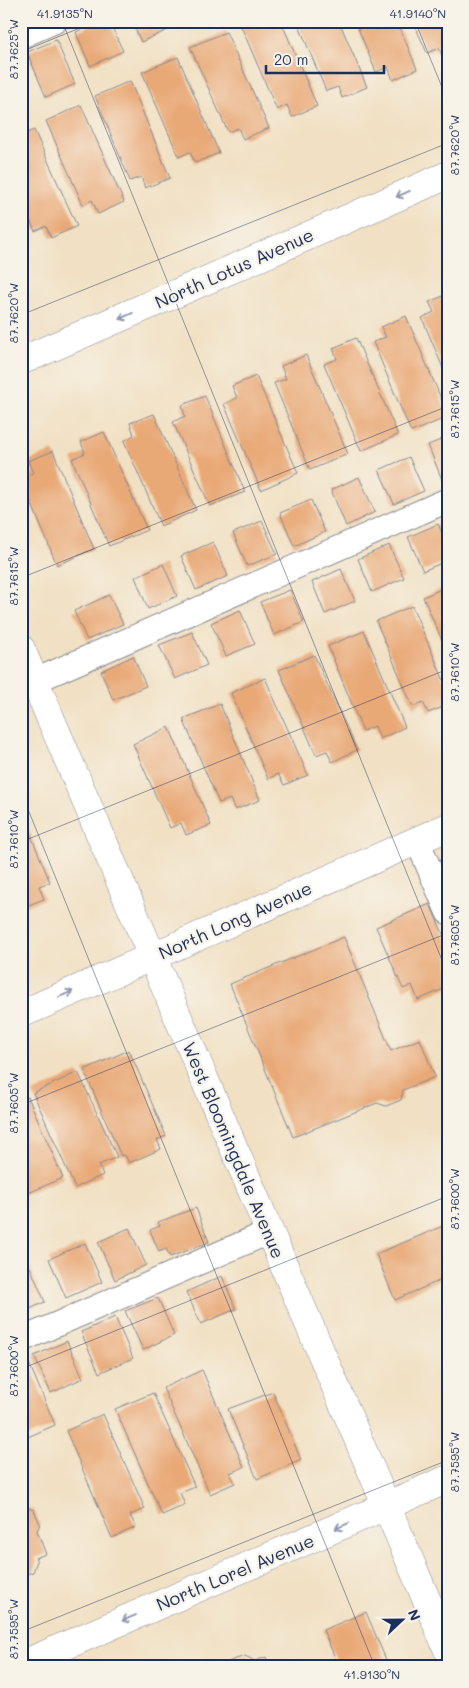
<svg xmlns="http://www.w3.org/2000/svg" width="469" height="1688" viewBox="0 0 469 1688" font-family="Mali,sans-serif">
  <rect width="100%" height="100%" fill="#f7f3e8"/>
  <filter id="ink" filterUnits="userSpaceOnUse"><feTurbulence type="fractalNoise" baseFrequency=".02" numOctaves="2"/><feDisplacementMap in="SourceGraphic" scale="10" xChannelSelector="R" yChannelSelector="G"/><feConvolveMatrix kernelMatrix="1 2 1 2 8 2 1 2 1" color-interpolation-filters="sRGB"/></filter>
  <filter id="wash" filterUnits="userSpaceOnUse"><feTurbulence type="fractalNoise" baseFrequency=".0096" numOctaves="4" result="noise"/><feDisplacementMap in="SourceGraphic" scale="20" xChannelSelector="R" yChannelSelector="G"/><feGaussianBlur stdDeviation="1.12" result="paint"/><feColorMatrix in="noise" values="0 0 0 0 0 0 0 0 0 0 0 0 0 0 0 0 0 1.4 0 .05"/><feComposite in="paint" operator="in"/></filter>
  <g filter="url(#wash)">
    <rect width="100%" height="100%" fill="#f1e0c3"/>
    <g id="blocks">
      <path fill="#e9a977" d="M99 21H109L123 51 90 66 76 32Z
        M132 21H167L170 29 141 42Z
        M246 21H281L317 106 292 117 287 105 277 110 240 24Z
        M297 21H339L367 87 342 98 338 87 326 91Z
        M355 21H397L417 69 393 80 388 67 376 72Z
        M413 21H448V59L444 61 439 48 427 53Z
        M226 32 269 128 243 139 238 128 228 132 190 47Z
        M56 40 75 84 46 97 27 52Z
        M178 57 219 153 195 163 190 152 179 157 142 72Z
        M130 81 170 178 145 188 141 177 130 181 95 96Z
        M81 105 124 202 98 214 92 200 83 205 46 121Z
        M34 130 77 226 51 238 46 226 35 231 21 200V135Z
        M21 236 27 250 21 252Z
        M448 294V380L422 318 434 312 429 302Z
        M406 316 448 415V417L411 432 373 342 386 337 381 327Z
        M356 338 398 435 361 451 324 364 337 359 333 348Z
        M306 355 348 454 310 470 274 383 286 379 281 366Z
        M256 376 298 473 261 490 224 404 237 398 232 386Z
        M205 396 245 492 210 506 173 422 185 416 182 405Z
        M154 414 196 510 161 526 124 441 134 435 130 423Z
        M104 432 147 530 109 546 72 459 85 453 81 442Z
        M448 437V480L443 482 428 445Z
        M53 451 94 549 57 565 21 478 33 473 28 461Z
        M409 457 424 491 394 504 379 470Z
        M359 477 375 512 346 526 331 490Z
        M311 500 325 532 294 546 280 513Z
        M262 521 277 554 247 566 233 533Z
        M438 524 448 546V560L423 571 408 537Z
        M213 542 228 576 196 590 181 556Z
        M389 545 404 578 372 592 358 559Z
        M163 564 177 596 148 609 135 577Z
        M341 569 355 601 325 614 312 582Z
        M448 586V654L423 597Z
        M290 590 304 622 274 635 260 602Z
        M109 595 123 624 87 640 74 611Z
        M412 606 448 690V705L428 713 423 702 413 707 376 621Z
        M240 610 255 644 226 656 211 623Z
        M364 631 405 727 380 739 375 726 363 731 328 646Z
        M192 632 207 665 175 679 159 645Z
        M314 655 357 750 332 762 327 751 316 755 279 670Z
        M133 656 146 686 113 700 101 671Z
        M265 678 308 775 284 785 278 774 268 779 231 693Z
        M220 704 260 800 235 810 230 799 219 803 183 719Z
        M169 727 211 825 186 835 181 823 170 828 133 744Z
        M21 811 50 882 39 886 44 899 21 908Z
        M430 904 448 945V987L418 1000 412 985 403 989 376 927Z
        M344 937 391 1051 420 1039 435 1077 403 1090 401 1100 386 1106 377 1103 293 1137 230 984Z
        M129 1050 166 1136 157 1140 161 1149 129 1163 125 1155 121 1156 84 1070Z
        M78 1072 117 1157 99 1165 103 1175 75 1188 33 1093Z
        M28 1097 63 1178 21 1196V1100Z
        M196 1208 209 1242 170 1257 166 1249 159 1252 150 1230 160 1226 158 1222Z
        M448 1224V1277L395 1300 376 1254Z
        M129 1228 146 1265 115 1280 98 1242Z
        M85 1243 102 1282 66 1298 49 1259Z
        M30 1267 45 1302 21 1313V1271Z
        M222 1276 236 1309 201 1324 186 1292Z
        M158 1298 174 1335 143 1350 125 1311Z
        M115 1317 133 1358 99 1373 81 1332Z
        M67 1341 83 1378 51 1393 34 1356Z
        M26 1356 55 1425 21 1440V1358Z
        M202 1370 244 1467 230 1473 235 1483 210 1494 163 1388Z
        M273 1392 301 1460 257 1479 228 1409Z
        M153 1393 195 1487 180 1493 185 1505 162 1515 115 1409Z
        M103 1414 145 1509 130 1515 136 1527 112 1538 66 1431Z
        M21 1498 25 1507 34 1510 40 1524 37 1531 46 1554 35 1558 37 1561 33 1572 21 1576Z
        M366 1612 389 1667H339L323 1630Z
        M245 1656 255 1661 266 1657 270 1667H229L230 1661Z"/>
    </g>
  </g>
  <g filter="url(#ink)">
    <use href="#blocks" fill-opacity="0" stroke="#868890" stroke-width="1"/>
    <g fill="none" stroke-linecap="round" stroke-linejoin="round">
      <g stroke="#868890" stroke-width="26">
        <path id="lane" d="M21 36 55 21
          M21 687 448 500
          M417 840 448 912
          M21 1340 269 1232"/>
      </g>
      <g stroke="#868890" stroke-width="29">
        <path id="street" d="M21 361 448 175
          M21 649 448 1650
          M21 1014 448 827
          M21 1665 448 1479"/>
      </g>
      <use href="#lane" stroke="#fff" stroke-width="24"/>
      <use href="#street" stroke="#fff" stroke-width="28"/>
    </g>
    <defs><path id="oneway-shaft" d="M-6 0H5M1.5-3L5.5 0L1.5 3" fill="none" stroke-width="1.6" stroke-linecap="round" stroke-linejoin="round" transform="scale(1.25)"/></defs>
    <g stroke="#8d97ae">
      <use href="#oneway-shaft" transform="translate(403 194) rotate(156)"/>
      <use href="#oneway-shaft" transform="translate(126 316) rotate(156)"/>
      <use href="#oneway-shaft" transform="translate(66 994) rotate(-23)"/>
      <use href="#oneway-shaft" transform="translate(342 1526) rotate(157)"/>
      <use href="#oneway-shaft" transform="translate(129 1618) rotate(157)"/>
    </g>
  </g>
  <path fill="none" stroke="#1b2f5e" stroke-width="1" stroke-opacity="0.45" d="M62 21 448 975M415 21 448 102M21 52 97 21M21 315 448 143M21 578 448 406M21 792 375 1667M21 842 448 669M21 1105 448 933M21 1369 448 1196M21 1632 448 1460M21 1665 22 1667"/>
  <g text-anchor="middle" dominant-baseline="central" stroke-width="4.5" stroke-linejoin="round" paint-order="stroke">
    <g font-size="18" fill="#1b2f5e" stroke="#f7f3e8">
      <text transform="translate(234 268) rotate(-24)">North Lotus Avenue</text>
      <text transform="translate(235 920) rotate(-24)">North Long Avenue</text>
      <text transform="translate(234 1150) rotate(67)">West Bloomingdale Avenue</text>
      <text transform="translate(235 1572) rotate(-23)">North Lorel Avenue</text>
    </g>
  </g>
  <rect width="469" height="1688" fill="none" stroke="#f7f3e8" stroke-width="55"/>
  <g transform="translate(402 1620) rotate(68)" stroke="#f7f3e8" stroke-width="4" paint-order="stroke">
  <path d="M0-4L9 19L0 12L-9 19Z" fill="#1b2f5e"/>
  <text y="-8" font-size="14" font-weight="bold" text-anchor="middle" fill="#1b2f5e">N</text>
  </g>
  <path d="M266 65v8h118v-8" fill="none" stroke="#1b2f5e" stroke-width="2.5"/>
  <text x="274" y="65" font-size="15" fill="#1b2f5e" stroke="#f7f3e8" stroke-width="4" paint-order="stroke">20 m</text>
  <rect x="28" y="28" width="414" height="1632" fill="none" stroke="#1b2f5e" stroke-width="2"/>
  <g font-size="12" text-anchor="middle" fill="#1b2f5e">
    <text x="65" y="18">41.9135°N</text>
    <text x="418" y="18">41.9140°N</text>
    <text transform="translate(14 49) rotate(-90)" y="4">87.7625°W</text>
    <text transform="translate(455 145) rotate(-90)" y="4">87.7620°W</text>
    <text transform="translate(14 313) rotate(-90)" y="4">87.7620°W</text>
    <text transform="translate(455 409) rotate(-90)" y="4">87.7615°W</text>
    <text transform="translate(14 576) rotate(-90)" y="4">87.7615°W</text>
    <text transform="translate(455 672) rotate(-90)" y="4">87.7610°W</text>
    <text transform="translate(14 839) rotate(-90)" y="4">87.7610°W</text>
    <text transform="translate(455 935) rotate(-90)" y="4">87.7605°W</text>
    <text transform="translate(14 1103) rotate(-90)" y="4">87.7605°W</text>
    <text transform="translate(455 1199) rotate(-90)" y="4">87.7600°W</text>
    <text transform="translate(14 1366) rotate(-90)" y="4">87.7600°W</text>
    <text transform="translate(455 1462) rotate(-90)" y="4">87.7595°W</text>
    <text transform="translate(14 1629) rotate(-90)" y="4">87.7595°W</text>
    <text x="372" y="1679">41.9130°N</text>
  </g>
</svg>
